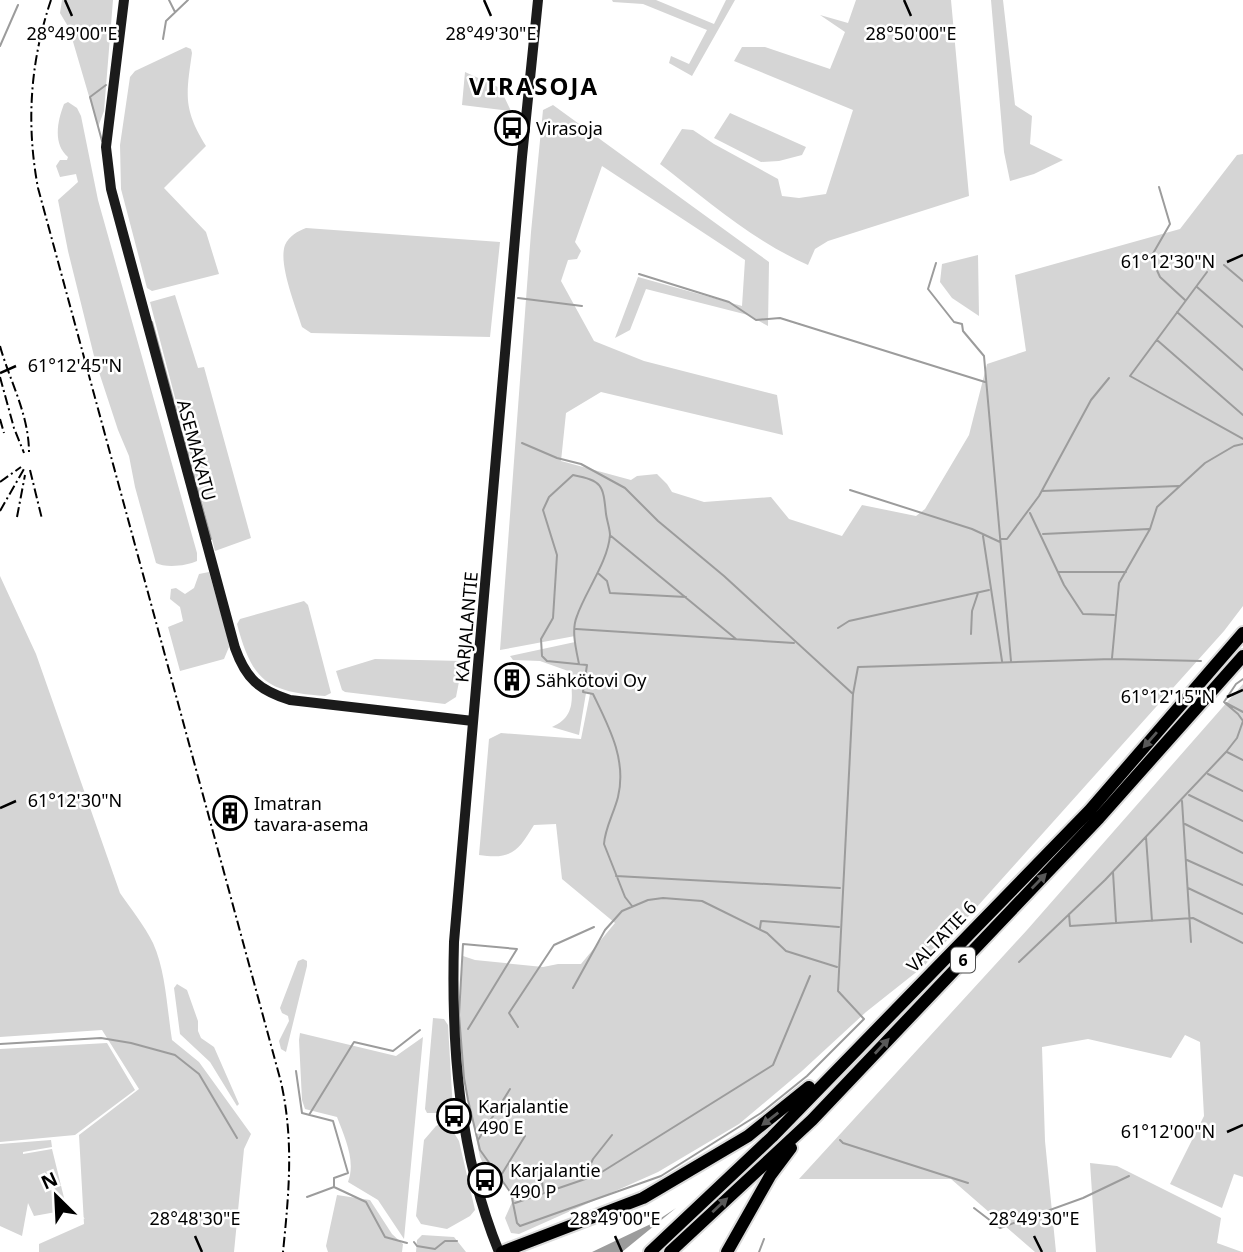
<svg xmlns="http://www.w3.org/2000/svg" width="1243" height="1252" viewBox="0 0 1243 1252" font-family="'Noto Sans',sans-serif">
  <rect width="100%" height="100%" fill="#fff"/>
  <path fill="#d5d5d5" d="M62 0H113L104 111 98 127 69 28 60 13Z
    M612 0H656L714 24 726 0H735L692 76 669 63 671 56 689 64 707 30 643 4 613 2Z
    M856 0H951L969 196 828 241 815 249 808 265C752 240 708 201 660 164L682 129 693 130 714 144 778 179 782 196 799 198 826 194 853 110 734 61 742 47H765L830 69 845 32 820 15 848 23Z
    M991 0H1003L1015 105 1032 116 1030 144 1063 160 1034 174 1010 181 1004 152Z
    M186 47 191 49 192 53C186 95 183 109 206 146L164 188 206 232 219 274 152 291 147 288 121 189 120 145 130 77 135 71Z
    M465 72 500 88 511 111 462 105Z
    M68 102 77 108 81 116 98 200 197 553V561C187 566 165 568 156 563L135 487 129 456 118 430 95 360 68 251 58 200 78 182 76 174 60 177 56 166 60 160H67L68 157C53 144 57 122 64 104Z
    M553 105 769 262 768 326 748 315 646 289 630 330 615 338 638 277 742 306 745 260 602 166 575 242 581 251 577 259 568 260 561 281 594 341 644 361 777 395 783 435 601 392 566 413 561 461 631 480 637 476 657 474 667 484 672 492 704 502 771 497 789 519 842 536 862 505 916 516 925 509 969 435 987 364 1026 351 1015 275 1180 229 1237 155 1243 154V606L1224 631 924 966 866 1012 802 1071 739 1124 658 1172 519 1234 511 1233 505 1218 513 1200 511 1193 509 1188 486 1170 480 1157 464 1078 459 1015 463 956 475 960 543 967 558 964H581L615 923 562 879 556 824 534 825C518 851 512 860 479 855L489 739 501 733 581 739 590 694 586 693 579 735 552 727C578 716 571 695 571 672L540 661 513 660 510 656 575 642V636L500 650 531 232 543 110Z
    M730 113 806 147 802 155 779 161 761 162 714 138Z
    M306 228 500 242 490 337 311 333 302 327C296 307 278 264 285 245 289 236 298 231 306 228Z
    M978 255 979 316 952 298 940 282 942 264Z
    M175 295 198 368 204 367 251 538 215 551 150 302Z
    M209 572 227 635 229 647 224 659 180 671 168 627 183 621 180 607 170 599 171 589 176 588 185 594 194 588 199 574Z
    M0 576 36 654 120 893C131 909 144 925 153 943 166 972 167 1009 172 1040L199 1062 251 1134 244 1149 234 1252H39V1244L84 1224 79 1135 139 1089 102 1030 0 1037Z
    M304 601 308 605 331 693 325 696C267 692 252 681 237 624L240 619Z
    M375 659 463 661 456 697 445 704 345 692 342 690 336 671Z
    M1243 684V1177L1234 1174 1222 1208 1170 1184 1204 1116 1200 1042 1185 1035 1171 1058 1088 1039 1042 1047 1045 1141 1056 1252H1035L951 1179H799L1027 930Z
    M303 959 307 961V966L286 1052 281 1049 279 1041 289 1021 288 1016 282 1013 280 1008 298 961Z
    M177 984 187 990 198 1021V1031L201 1038 214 1047 239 1104 237 1106 210 1062 180 1034 174 988Z
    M433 1018 444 1019 448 1025 453 1111 451 1113H427L425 1109Z
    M300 1033 396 1056 423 1037 404 1239 378 1200 348 1182C356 1161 345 1138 337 1117L305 1109 302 1100 299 1040Z
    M107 1043 135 1090 75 1135 0 1142V1049Z
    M444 1122 448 1123 459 1141 475 1210 470 1216 447 1229 421 1224 416 1216 424 1140 436 1126Z
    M51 1140 52 1147 23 1152V1154L52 1149 67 1210 34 1216 28 1203 22 1236 0 1226V1144Z
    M1090 1163 1117 1166 1221 1218 1217 1243 1242 1252H1096Z
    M337 1195 370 1200 392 1234 403 1244 402 1252H328L326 1246Z
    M422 1235 454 1237 466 1252H416L417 1240Z"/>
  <path fill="#9c9c9c" d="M676 1208 622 1252H592L655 1222Z"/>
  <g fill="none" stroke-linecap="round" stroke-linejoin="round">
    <path stroke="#9c9c9c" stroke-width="2" d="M169 0 175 12
      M163 39 166 21 188 0
      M0 46 18 5
      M102 141 90 97 106 85
      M1159 187 1170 224 1151 257 1160 277 1185 300
      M936 263 928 289 954 322 962 324 963 331 984 356 1011 661
      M1224 265 1243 281
      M1207 272 1130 376 1243 439
      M639 274 729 302 756 320 780 318 985 382
      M1197 287 1243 327
      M518 298 582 306
      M1177 312 1243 370
      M152 322 211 539
      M1157 340 1243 415
      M522 443 557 458 581 464 625 488 658 521 724 576 853 694
      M850 490 972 529 1000 542
      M1042 491 1179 486
      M1030 513 1064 585 1083 614 1114 615
      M1043 534 1149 529
      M611 536 736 639
      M983 536 1002 661
      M1001 539H1007L1039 496 1091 400 1109 378
      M1058 572H1126
      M599 574 607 581 610 593 686 597
      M838 628 849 621 989 590
      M576 629 794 643
      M971 634 972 611 978 593
      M1112 658 1119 583 1150 529 1157 507 1205 463 1234 446 1243 444
      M579 664C576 649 571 630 577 616 585 592 608 562 610 535 610 529 607 521 606 514 603 485 603 481 573 475L549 497 543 510 557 555 553 618 541 639 542 656 547 661 587 665 583 692 593 694C609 727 627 760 618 797 614 813 605 828 604 844L625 897 632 906
      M1224 702 1236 684 1243 679
      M1226 703 1243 712
      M1227 752 1243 760
      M1208 774 1243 791
      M1189 795 1243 821
      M1182 801 1191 942
      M1185 824 1243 853
      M1146 837 1152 921
      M1187 860 1243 885
      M1113 872 1116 922
      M616 876 840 888
      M1188 888 1243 914
      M1069 914 1070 926 1193 918 1243 943
      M760 928 761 921 839 927
      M1019 962 1105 880 1226 752 1237 738 1243 721 1238 714 1225 703
      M573 988 605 930 622 911 648 900 663 898 702 901 767 933 786 951 837 967
      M518 1027 509 1013 554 945 594 927
      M468 1029 517 949 463 944 459 1015 464 1078 468 1100 480 1150 511 1193 517 1223 520 1226 661 1176 761 1113 807 1076 864 1019 838 991 853 694 858 667 1112 659 1201 661
      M0 1044 101 1038 131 1043 175 1055 199 1074 237 1138
      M296 1071 302 1113 333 1121 348 1173 334 1178V1187
      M309 1115 354 1042 393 1051 420 1030
      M478 1140 510 1089
      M840 1140 843 1143 968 1183
      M500 1177 525 1136
      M584 1179 593 1159 612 1135
      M543 1191 542 1180 550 1165
      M307 1197 334 1187 366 1202 385 1237 407 1243
      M515 1203 597 1175 773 1065 810 976
      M974 1208 1000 1228 1083 1198 1129 1176
      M414 1242 417 1246 435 1249 445 1241H457
      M759 1252 764 1239"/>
    <g stroke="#dbdbdb" stroke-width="16">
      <path id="highway" d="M502 1252 643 1198 748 1136 809 1087
        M650 1252 772 1137 1090 810 1243 633
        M670 1252 812 1120 1099 818 1243 656
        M727 1252 770 1176 791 1148"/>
    </g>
    <path stroke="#1b1b1b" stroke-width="10" d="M124 0 106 147 111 189 235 648C246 679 259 690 290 700L473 721
      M499 1252C459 1154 451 1046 454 942L522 157 538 0"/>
    <use href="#highway" stroke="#000" stroke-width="12"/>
    <path stroke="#000" stroke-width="2" stroke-dasharray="10 3.5 2 3.5" stroke-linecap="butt" d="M51 0C30 62 26 124 38 188L281 1082C294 1141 289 1192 283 1252
      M0 346C10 382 29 414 29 453
      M0 377 14 428 24 453
      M0 419 4 433
      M30 470 42 519
      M0 482 21 467
      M0 511 24 469
      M17 517 25 475"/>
  </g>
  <defs><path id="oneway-solid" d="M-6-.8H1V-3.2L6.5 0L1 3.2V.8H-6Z" transform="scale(1.75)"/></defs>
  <g fill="#595959">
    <use href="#oneway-solid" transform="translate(1150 740) rotate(131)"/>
    <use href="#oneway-solid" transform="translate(1039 881) rotate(-46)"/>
    <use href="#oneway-solid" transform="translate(882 1046) rotate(-47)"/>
    <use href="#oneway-solid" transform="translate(770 1119) rotate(142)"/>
    <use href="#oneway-solid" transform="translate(720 1205) rotate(-43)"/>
  </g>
  <path fill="none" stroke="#000" stroke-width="2.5" d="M65 0 72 16M484 0 491 16M904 0 911 16M1227 262 1243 255M0 373 16 366M1227 697 1243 690M0 808 16 801M1227 1132 1243 1125M195 1236 202 1252M615 1236 622 1252M1034 1236 1042 1252"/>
  <defs>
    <g id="bus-ring" transform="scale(1.75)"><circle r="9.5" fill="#fff" stroke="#000" stroke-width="1.5"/><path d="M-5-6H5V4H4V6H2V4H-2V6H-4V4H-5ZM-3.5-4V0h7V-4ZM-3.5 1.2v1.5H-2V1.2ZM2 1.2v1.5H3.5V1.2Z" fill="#000"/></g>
    <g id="building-ring" transform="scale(1.75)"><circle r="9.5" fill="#fff" stroke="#000" stroke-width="1.5"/><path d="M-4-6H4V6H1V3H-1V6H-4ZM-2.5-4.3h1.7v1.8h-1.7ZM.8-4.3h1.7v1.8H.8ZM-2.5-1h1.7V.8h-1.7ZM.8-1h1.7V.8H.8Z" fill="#000"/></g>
  </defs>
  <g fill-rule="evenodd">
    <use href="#bus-ring" x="512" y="128"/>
    <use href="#building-ring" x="512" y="680"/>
    <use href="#building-ring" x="230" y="813"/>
    <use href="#bus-ring" x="454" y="1116"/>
    <use href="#bus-ring" x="485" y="1180"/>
  </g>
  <g text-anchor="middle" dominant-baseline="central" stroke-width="5" stroke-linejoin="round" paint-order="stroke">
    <rect fill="#fff" stroke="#4c4c4c" stroke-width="2" x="951" y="947.5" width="24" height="25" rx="5"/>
    <g font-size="16" font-weight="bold" fill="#000">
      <text x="963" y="960">6</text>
    </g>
    <g font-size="18" fill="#000" stroke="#fff" text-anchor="start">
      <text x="536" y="128">Virasoja</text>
      <text x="536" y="680">Sähkötovi Oy</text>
      <text x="254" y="803">Imatran<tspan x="254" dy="21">tavara-asema</tspan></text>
      <text x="478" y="1106">Karjalantie<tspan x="478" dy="21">490 E</tspan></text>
      <text x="510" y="1170">Karjalantie<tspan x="510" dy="21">490 P</tspan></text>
    </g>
    <g font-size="18" fill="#000" stroke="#fff">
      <text transform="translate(197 450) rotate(75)">ASEMAKATU</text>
      <text transform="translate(466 627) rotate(-85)">KARJALANTIE</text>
      <text transform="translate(941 936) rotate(-46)">VALTATIE 6</text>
    </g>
    <g font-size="24" font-weight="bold" letter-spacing="2" fill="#000" stroke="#fff">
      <text x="534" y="85">VIRASOJA</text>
    </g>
  </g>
  <g font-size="18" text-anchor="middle" fill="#000" stroke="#fff" stroke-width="5" stroke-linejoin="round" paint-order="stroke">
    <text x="72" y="40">28°49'00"E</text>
    <text x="491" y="40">28°49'30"E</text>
    <text x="911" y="40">28°50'00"E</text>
    <text x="1168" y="268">61°12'30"N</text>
    <text x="75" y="372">61°12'45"N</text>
    <text x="1168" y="703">61°12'15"N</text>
    <text x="75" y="807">61°12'30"N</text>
    <text x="1168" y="1138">61°12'00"N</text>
    <text x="195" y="1225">28°48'30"E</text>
    <text x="615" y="1225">28°49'00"E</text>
    <text x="1034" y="1225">28°49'30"E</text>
  </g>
  <g transform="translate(56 1196) rotate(336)" stroke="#ffffff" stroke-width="5" paint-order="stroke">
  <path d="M0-5L12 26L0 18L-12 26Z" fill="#000000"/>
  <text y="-10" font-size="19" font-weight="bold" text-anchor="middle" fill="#000000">N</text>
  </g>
</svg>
